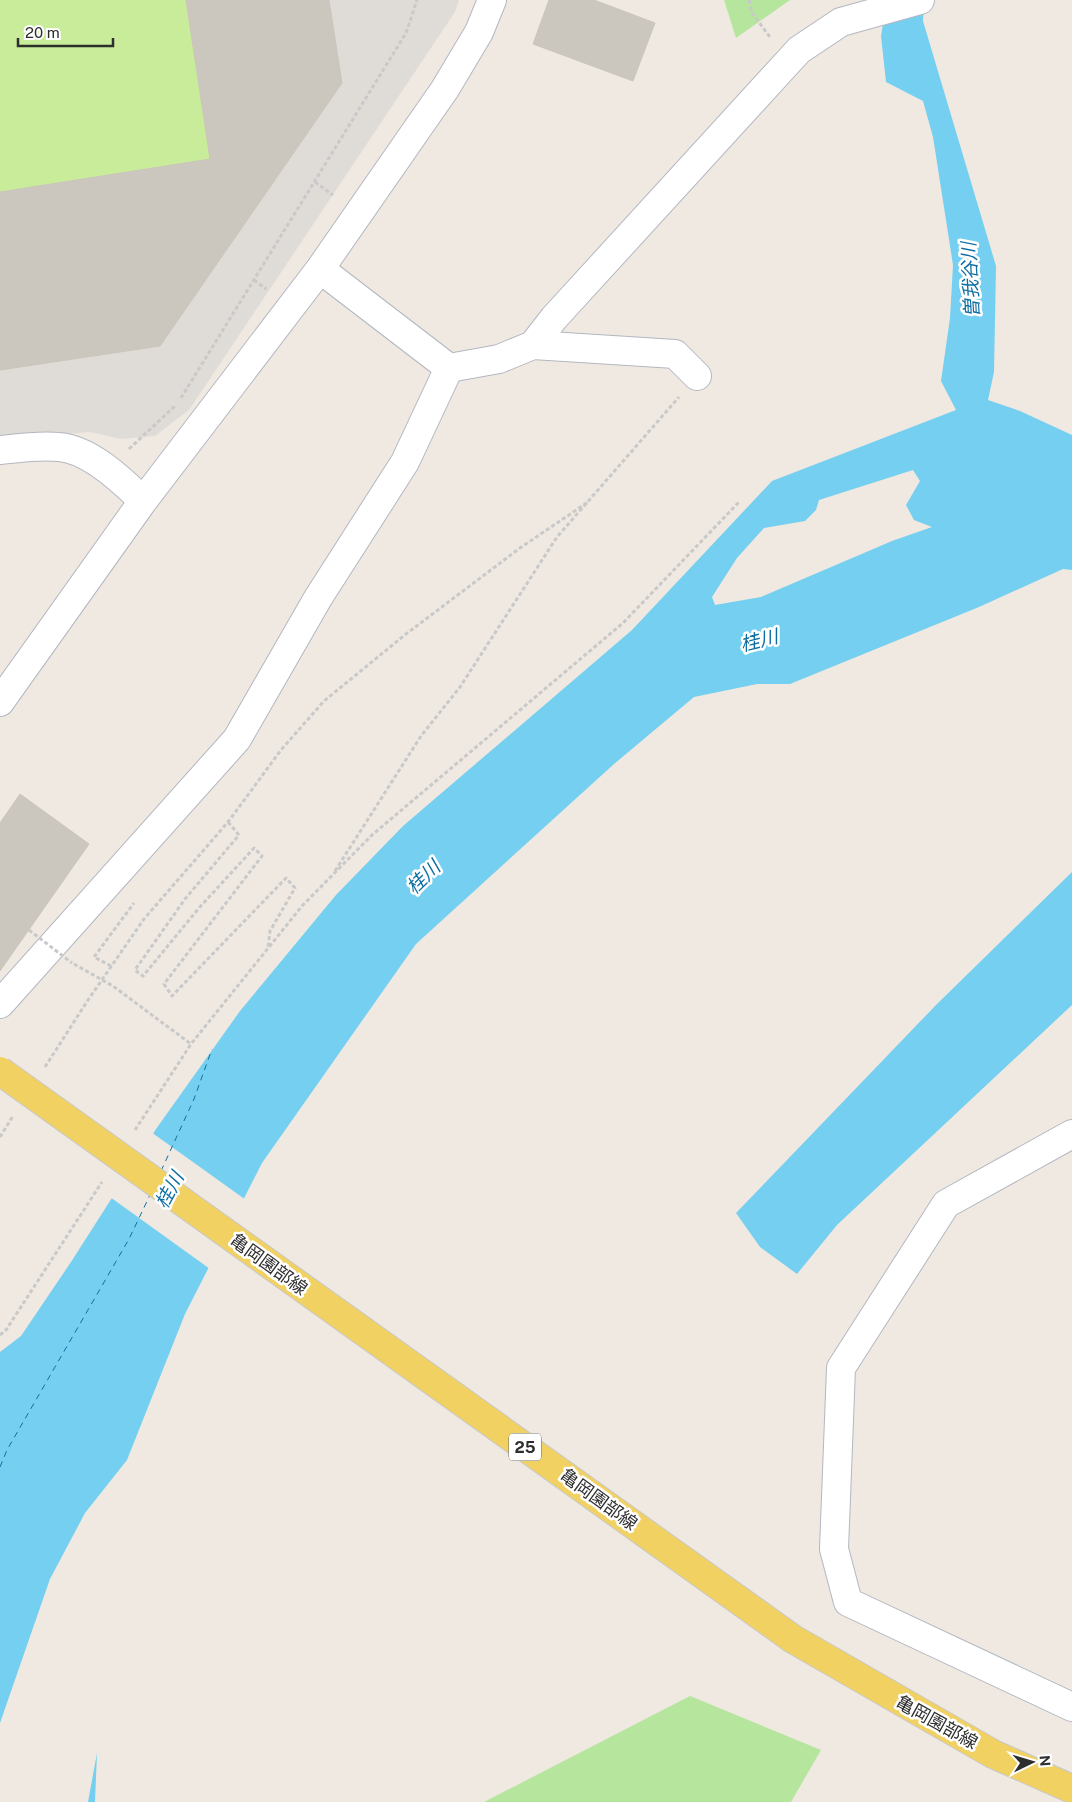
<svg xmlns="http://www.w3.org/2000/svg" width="1072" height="1802" viewBox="0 0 1072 1802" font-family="'Public Sans','Noto Sans JP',sans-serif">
  <rect width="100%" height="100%" fill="#efe9e1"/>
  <path fill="#b6e59e" d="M724 0H790L736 38Z
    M690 1696 821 1750 791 1802H484Z"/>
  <path fill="#c9ec9a" d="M0 0H329L342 83 160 346 0 370Z"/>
  <path fill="#dfdcd8" d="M329 0H459L455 12 189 410 155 436 121 439 90 432 0 440V370L160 346 342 83Z"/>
  <path fill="#75cff0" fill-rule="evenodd" d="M887 0H924L923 21 996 266 994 372 988 400 1020 411 1072 435V570L1063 569 979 607 790 684H757L694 697 614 764 416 944 262 1163 185 1314 127 1460 85 1513 50 1579 0 1723V1352L21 1336 71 1262 156 1129 240 1011 336 895 403 826 632 630 772 481 956 410 941 381 950 318 953 265 933 137 923 101 886 82 881 36ZM913 470 920 481 906 505 914 520 932 527 892 541 761 597 715 605 712 597 737 558 764 528 805 521 816 510 819 500Z
    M1072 872V1005L837 1225 797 1274 760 1247 736 1213 936 1005Z
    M97 1753 95 1802H88Z"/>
  <path fill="#efe9e1" d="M151 1132 246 1200 210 1269 110 1197Z"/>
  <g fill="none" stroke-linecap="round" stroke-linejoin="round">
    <path stroke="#0d6fa3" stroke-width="1" stroke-dasharray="6 5" stroke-linecap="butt" d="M161 1171 194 1099 212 1049
      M0 1467 7 1450 129 1239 150 1195"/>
  </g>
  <path fill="#cbc7bf" stroke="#cbc5ba" d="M186 0H329L342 83 160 346 0 370V192L210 159Z
    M549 0H594L655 23 633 81 533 44Z
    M20 794 89 844 0 971V823Z"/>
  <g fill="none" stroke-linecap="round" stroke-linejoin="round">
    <g stroke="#b4b7c1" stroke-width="30">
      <path id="minor" d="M320 269 449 368 499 359 533 345 554 318 799 50 841 22 920 0
        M533 345 675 354 697 376
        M0 450C19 448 39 445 59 447 89 449 122 480 143 501
        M0 702 143 501 320 269 445 89 479 32 492 0
        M0 1004 237 739 318 598 405 462 449 368
        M1072 1134 946 1204 841 1368 834 1549 848 1602 1072 1707"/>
    </g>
    <path stroke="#c9c9c9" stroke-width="3" stroke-dasharray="4 2.5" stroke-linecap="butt" d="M749 0 752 13 770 37
      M315 182 333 195
      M254 280 266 289
      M181 398 406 33 417 0
      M129 449 176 405
      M228 822 239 835 185 899 135 970 143 976 199 908 254 848 262 856 164 984 172 996 286 878 295 888 270 931 268 948
      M335 871 421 736 460 687 557 537 679 397
      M74 964 113 986 191 1044
      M111 966 94 957 134 903
      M45 1067 88 1000 144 919 228 822 281 750 324 701 406 634 520 548 588 502
      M135 1130 191 1044 302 906 372 835 623 623 739 502
      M0 1137 13 1116
      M0 1335 6 1330 102 1182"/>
    <use href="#minor" stroke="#fff" stroke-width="28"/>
    <g stroke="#c9c9c9" stroke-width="30" stroke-linecap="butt">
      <path id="major-bridge" d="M0 1071 793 1639 993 1754 1072 1789"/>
    </g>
    <path stroke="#c9c9c9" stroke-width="3" stroke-dasharray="4 2.5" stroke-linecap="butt" d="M29 930 72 963"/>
    <use href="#major-bridge" stroke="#f2d163" stroke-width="28"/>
  </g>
  <g text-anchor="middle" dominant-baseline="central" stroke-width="5" stroke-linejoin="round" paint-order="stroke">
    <rect fill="#fff" stroke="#6d6d6d" stroke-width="1" x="509" y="1433.5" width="32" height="27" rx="4"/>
    <g font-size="16" font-weight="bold" fill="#2e2e2e">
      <text x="525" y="1447">25</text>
    </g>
    <g font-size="18" fill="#2e2e2e" stroke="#fff">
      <text transform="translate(269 1264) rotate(36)">亀岡園部線</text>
      <text transform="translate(599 1499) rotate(36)">亀岡園部線</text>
      <text transform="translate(937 1722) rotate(29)">亀岡園部線</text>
    </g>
    <g font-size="19" font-style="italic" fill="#0d6fa3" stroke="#fff">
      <text transform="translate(970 280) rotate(-93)">曽我谷川</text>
      <text transform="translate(759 640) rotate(-14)">桂川</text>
      <text transform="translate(423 877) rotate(-44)">桂川</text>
      <text transform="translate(169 1190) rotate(-62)">桂川</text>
    </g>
  </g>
  <g transform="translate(1032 1762) rotate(85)" stroke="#ffffff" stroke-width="4" paint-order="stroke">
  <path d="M0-4L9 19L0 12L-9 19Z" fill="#2e2e2e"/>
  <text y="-8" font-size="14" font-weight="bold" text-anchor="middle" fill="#2e2e2e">N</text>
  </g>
  <path d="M18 38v8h95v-8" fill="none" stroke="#2e2e2e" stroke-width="2.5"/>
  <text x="25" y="38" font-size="15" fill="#2e2e2e" stroke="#ffffff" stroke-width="4" paint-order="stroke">20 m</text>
</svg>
